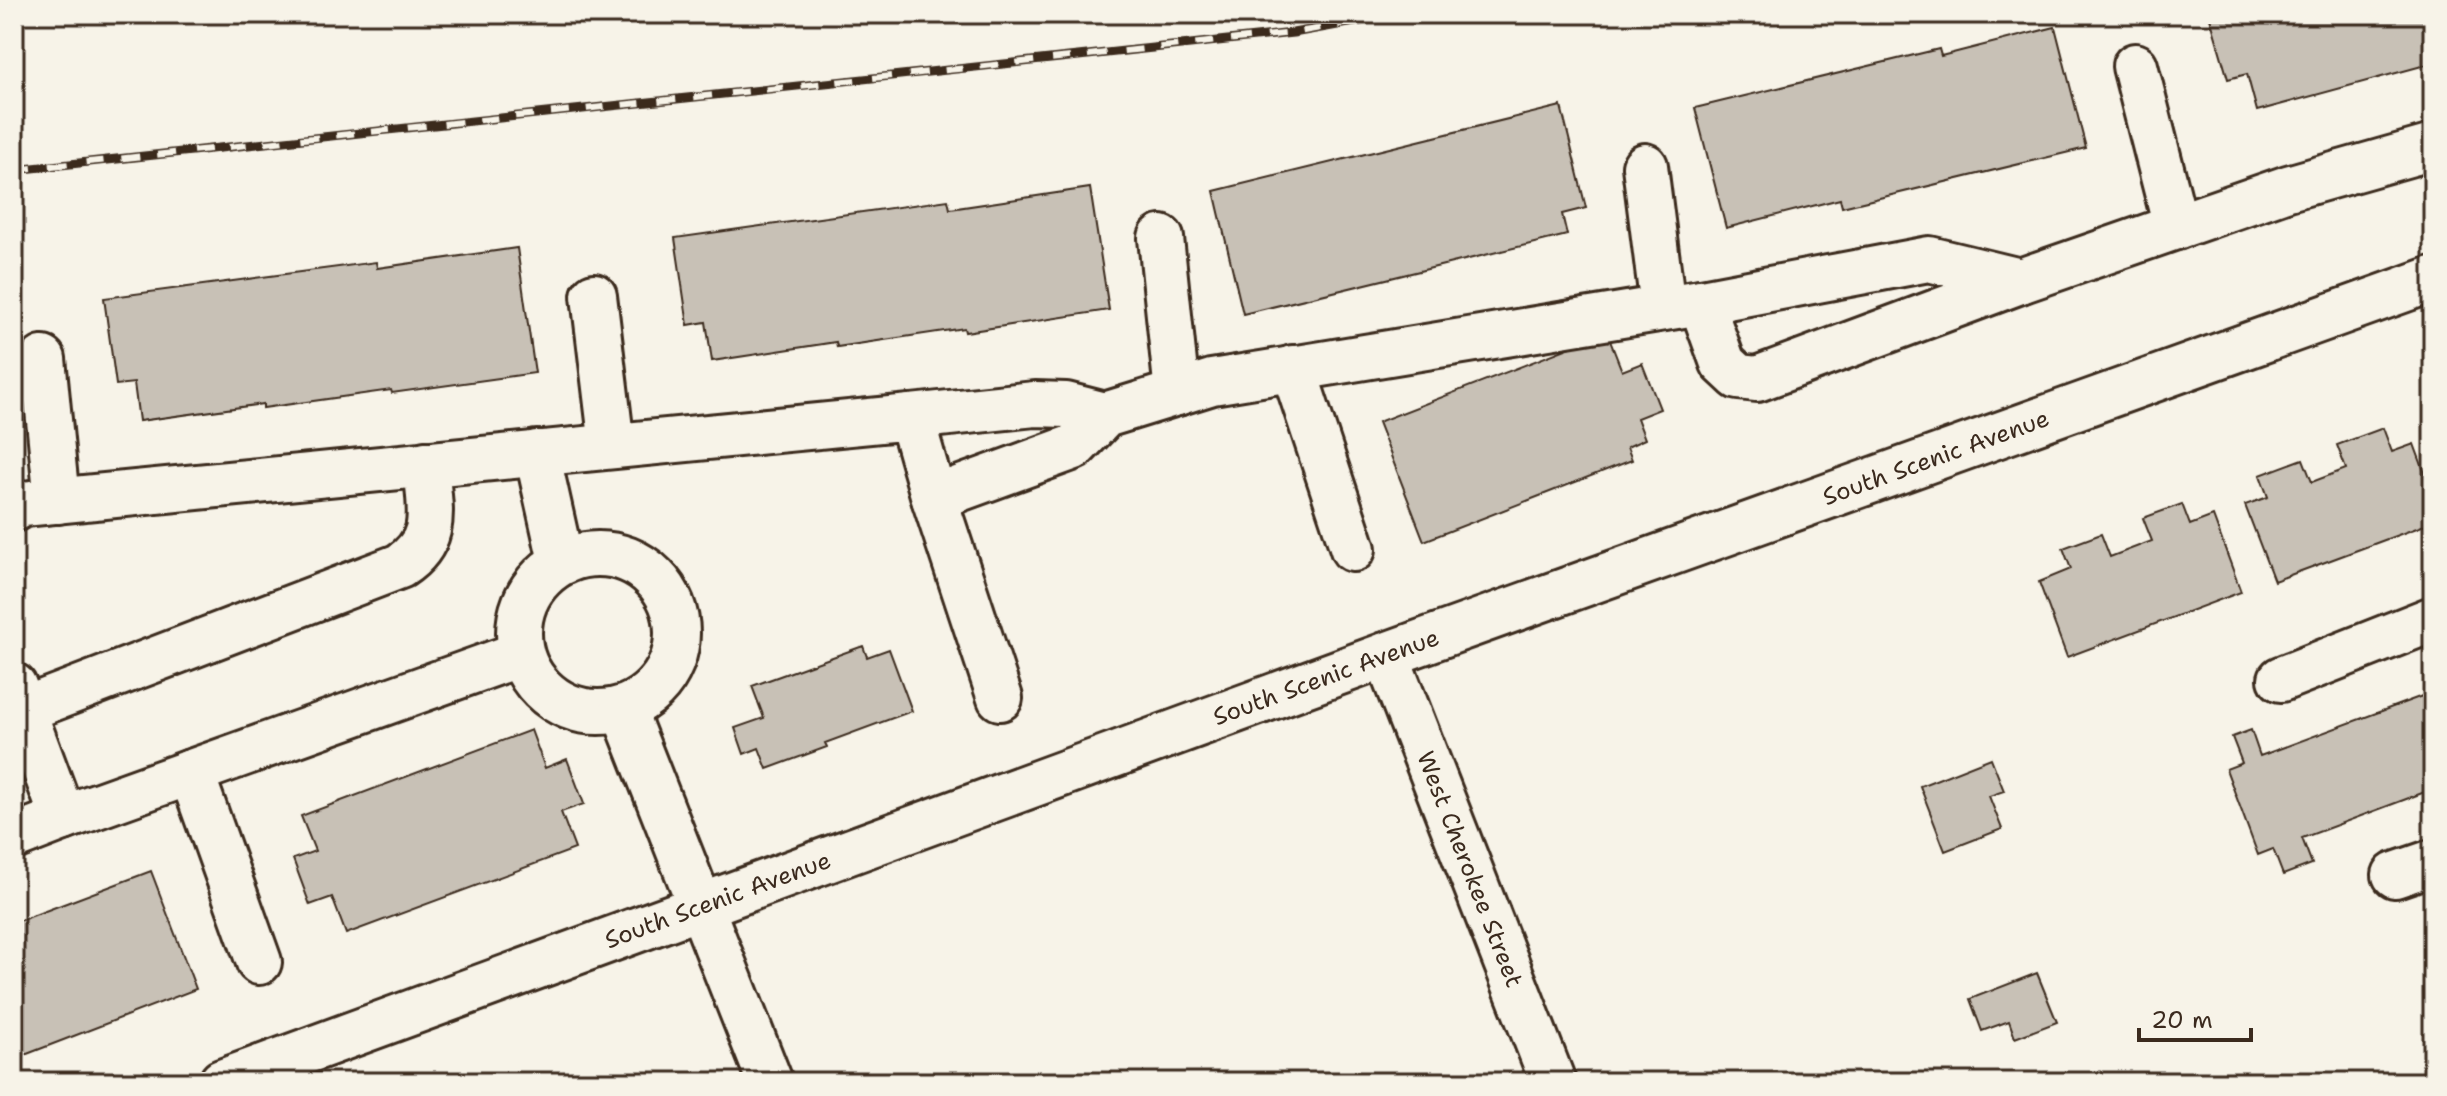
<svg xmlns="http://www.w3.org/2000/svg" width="2447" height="1096" viewBox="0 0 2447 1096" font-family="'Shantell Sans',sans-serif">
  <rect width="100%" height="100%" fill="#f7f3e8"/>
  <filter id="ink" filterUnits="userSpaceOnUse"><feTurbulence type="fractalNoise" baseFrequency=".0125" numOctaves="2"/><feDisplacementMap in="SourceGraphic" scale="16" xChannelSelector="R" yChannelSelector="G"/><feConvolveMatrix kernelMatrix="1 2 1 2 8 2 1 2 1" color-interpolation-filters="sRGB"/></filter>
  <g filter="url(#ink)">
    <path fill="#c8c1b6" stroke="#3b2a1e" stroke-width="2" d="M2209 14H2433V63L2257 111 2247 74 2228 79Z
      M2055 27 2086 148 1842 207 1840 199 1726 228 1695 108 1939 49 1941 56Z
      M1561 106 1586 208 1562 214 1567 235 1243 314 1214 191Z
      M1090 188 1109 310 965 332 964 328 837 347 836 342 712 361 706 322 688 325 675 238 948 200 950 209Z
      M517 248 535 373 392 393 391 390 263 408V404L139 421 134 383 116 385 104 298 376 262 377 268Z
      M1607 333 1622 371 1642 363 1660 409 1637 418 1645 439 1627 447 1632 460 1424 541 1378 422Z
      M2383 428 2392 452 2414 444 2433 495V522L2274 581 2245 505 2268 497 2260 475 2303 459 2312 482 2346 469 2337 445Z
      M2182 504 2190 525 2213 516 2241 592 2067 657 2039 582 2071 569 2063 548 2101 534 2110 557 2152 541 2143 518Z
      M863 646 867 657 889 649 912 711 825 743 827 747 767 769 759 748 744 754 735 728 764 718 752 686Z
      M2433 692V789L2302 838 2312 864 2283 875 2273 849 2258 855 2226 769 2242 763 2232 737 2251 730 2260 756Z
      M531 730 545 768 567 759 584 804 561 812 575 849 346 934 332 897 310 905 293 859 315 851 301 816Z
      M1991 758 2004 791 1989 796 2002 829 1945 851 1920 786Z
      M151 871 196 989 14 1059V919L16 922Z
      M2037 973 2057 1022 2015 1038 2009 1021 1982 1031 1970 999Z
      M2285 1074 2319 1082H2283Z"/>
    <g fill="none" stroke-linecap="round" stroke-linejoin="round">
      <g stroke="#3b2a1e" stroke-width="50">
        <g id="minor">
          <path d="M2135 66 2176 227"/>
          <path d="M1645 166 1663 308"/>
          <path d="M1161 238 1177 393"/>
          <path d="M594 296 612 446"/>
          <path d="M1701 302 1929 259 2020 281"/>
          <path d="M43 359 57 501"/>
          <path d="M1293 368 1353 549"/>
          <path d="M911 417 1035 404 1066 405 1105 415"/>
          <path d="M537 453 561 561"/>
          <path d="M934 498 1000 698"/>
          <path d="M14 509 23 504 911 417 934 498 1074 447 1105 415 1212 382 1701 302 1723 363 1738 377 1757 379 2020 281 2288 188 2433 147"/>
          <circle cx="598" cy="633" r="79"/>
          <path id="s1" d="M1386 655 1553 1082"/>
          <path d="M2281 679 2433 619"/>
          <path d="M14 686 63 818 14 837"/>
          <path d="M623 709 770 1082"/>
          <path d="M23 710 400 566C441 539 429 508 426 464"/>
          <path d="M191 772 259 962"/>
          <path d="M63 818 520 654"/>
          <path d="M2395 875 2433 862"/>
        </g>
      </g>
      <g stroke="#3b2a1e" stroke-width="50">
        <g id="major">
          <path id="s2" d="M222 1082 1386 655 2433 279"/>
        </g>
      </g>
      <use href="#minor" stroke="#f7f3e8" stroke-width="44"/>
      <use href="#major" stroke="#f7f3e8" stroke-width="44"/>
      <g stroke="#3b2a1e" stroke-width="9">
        <path id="rail" d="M14 170 1293 33 1399 14"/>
      </g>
      <use href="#rail" stroke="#f7f3e8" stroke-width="6" stroke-dasharray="18" stroke-linecap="butt"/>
    </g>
  </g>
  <g text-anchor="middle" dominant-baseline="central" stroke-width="7" stroke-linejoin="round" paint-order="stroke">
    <g font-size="24" fill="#3b2a1e" stroke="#f7f3e8">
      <text stroke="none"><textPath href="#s2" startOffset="1824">South Scenic Avenue</textPath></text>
      <text stroke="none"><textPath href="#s2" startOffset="1176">South Scenic Avenue</textPath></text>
      <text stroke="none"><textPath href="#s1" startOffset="230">West Cherokee Street</textPath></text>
      <text stroke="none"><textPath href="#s2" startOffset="528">South Scenic Avenue</textPath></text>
    </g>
  </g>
  <rect width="2447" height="1096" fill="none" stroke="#f7f3e8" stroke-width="48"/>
  <rect x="24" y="24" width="2399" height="1048" fill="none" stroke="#3b2a1e" stroke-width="3" filter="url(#ink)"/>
  <path d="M2139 1028v12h112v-12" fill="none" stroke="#3b2a1e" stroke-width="4"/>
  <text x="2151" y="1028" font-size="24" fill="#3b2a1e" stroke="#f7f3e8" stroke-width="6" paint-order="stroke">20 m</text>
</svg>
